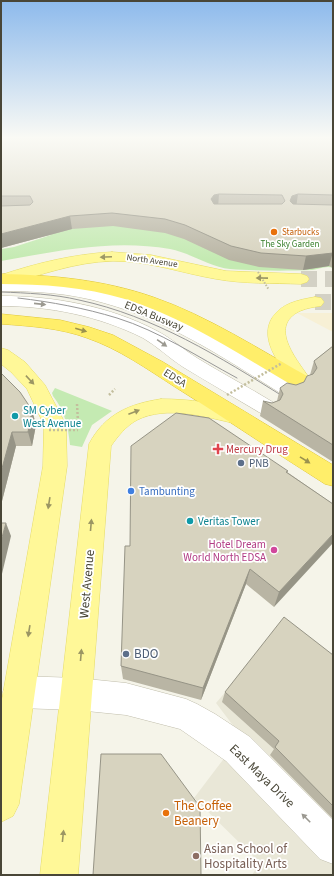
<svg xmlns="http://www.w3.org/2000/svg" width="334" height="876" viewBox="0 0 334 876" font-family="'Source Sans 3',sans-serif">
  <rect width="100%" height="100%" fill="#f5f4e9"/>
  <path fill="#e9e7d7" d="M284 623 333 665V875H252L260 863 194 798 241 736 216 703Z"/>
  <path fill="#f7f0d5" d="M297 313H333V332Z"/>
  <path fill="#c4eab2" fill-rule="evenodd" d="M333 219V268C327 265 319 269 312 270 288 271 255 271 230 269 209 267 191 253 170 249 113 239 57 251 1 261V221ZM51 235 14 247 2 249 5 242Z
    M55 388 112 411 92 425 82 447 70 445C68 427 65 411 53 396L52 393Z"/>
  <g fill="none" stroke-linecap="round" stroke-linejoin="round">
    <path stroke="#d3d1c5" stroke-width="16" stroke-dasharray="16 8" stroke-linecap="butt" d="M301 279H333
      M315 302H333"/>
    <g stroke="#c1beac" stroke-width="1">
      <path id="minor" d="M1 281C61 281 119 292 175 317 218 336 258 362 299 386L302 391 299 396 292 398 285 396C227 360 170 321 104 303 70 293 36 291 1 291Z
        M1 296C53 296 110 306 157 331 171 338 184 350 197 358 223 374 250 388 276 404L279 409 276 414 269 416 262 414C236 398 209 383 183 367 169 358 157 346 143 338 99 316 50 306 1 306Z
        M19 676 77 678 126 683 186 699 197 704 215 714 250 737 333 820V864L320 859 226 761 180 729 126 715 77 710 19 708 8 703 3 692 8 681Z"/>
    </g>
    <g stroke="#e6dc66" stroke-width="1">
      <path id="major" d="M112 252 151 255 226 271 301 274 307 276 309 279 307 282 301 284C273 283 244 284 216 279 181 273 149 261 113 261 74 262 43 275 6 284L1 283V275C37 263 74 254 112 252Z
        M315 297 321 298 324 302 321 306C314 307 307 308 300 311 266 327 300 363 312 382L309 387 302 389 295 387C283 368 258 341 272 318 282 303 298 300 315 297Z
        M1 348 8 350 25 362 45 385 66 425 67 466 19 804 13 816 1 822V705L43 466 44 425 27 389 11 372 1 364Z
        M161 399C189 399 218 403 244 411L248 416 244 421 237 424C206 417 167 405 137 420 126 426 118 436 111 446L78 875H40L89 444C105 414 129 404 161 399Z"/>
    </g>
    <g stroke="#e0c738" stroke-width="1">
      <path id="highway" d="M1 274C53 275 104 280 153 297 208 316 258 349 309 377L312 382 309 387 302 389 295 387C240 355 186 318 125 299 85 287 42 284 1 284Z
        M1 314 60 320 89 327 113 335 163 362 333 465V486L325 484C274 452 225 418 175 387 147 369 119 349 87 338 60 328 30 326 1 324Z"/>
    </g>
    <path stroke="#c3be9d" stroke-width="2.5" stroke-dasharray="2 2" stroke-linecap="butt" d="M109 395 115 389
      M77 404 78 422"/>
    <use href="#minor" fill="#fff" fill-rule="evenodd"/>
    <use href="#major" fill="#fff898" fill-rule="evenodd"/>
    <use href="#highway" fill="#ffee6a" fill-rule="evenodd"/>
    <path stroke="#989898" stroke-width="1" d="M1 292C27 293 54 294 79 300 154 316 220 357 284 397
      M18 298C52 302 84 308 117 318 159 331 198 357 237 378"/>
    <path stroke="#c3be9d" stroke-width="2" stroke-dasharray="1.5 1.5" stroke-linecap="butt" d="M258 272 269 290"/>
    <path stroke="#c3be9d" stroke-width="2.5" stroke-dasharray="2 2" stroke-linecap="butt" d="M227 395 282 363
      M49 430H78"/>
  </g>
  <path fill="#b9b5a4" d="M1 138H333V268L329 266 303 270 259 267 229 260 184 239 165 233 113 226 72 229 1 248Z
    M333 346V462L260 416 263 401 272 403 277 401 280 388 296 385 304 382 310 375 314 361Z
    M1 373 32 410 36 425 32 446H16L1 505Z
    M288 471 287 472 333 504 274 607 246 584 201 700 123 679 121 666 130 546Z
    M333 655V819L270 755 274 749 222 702 225 692Z"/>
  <path fill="#969486" d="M219 194 218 208 213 209 211 199 214 195Z
    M298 194 296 208 290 201 292 196Z
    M70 216 72 229 1 248V234Z
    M333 252 329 266 303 270 306 256Z
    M32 410 36 425 32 446 28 432Z
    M12 432 16 446 1 505V472Z
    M6 523 11 536 1 578V541Z
    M333 534V543L274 607 279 592Z
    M250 569 246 584 201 700 203 688Z"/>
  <path fill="#d7d3bf" stroke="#969486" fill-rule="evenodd" d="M1 138H333V195L298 194 292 196 290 201 293 204 333 205V253L306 256 261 253 231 246 185 225 165 219 112 213 70 216 1 234V206L30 205 33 202 30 196H1ZM219 194 282 195 285 201 282 204H214L211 199 214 195Z
    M333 346V445L263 401 272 403 280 400 283 394 280 388 287 383 296 385 304 382 307 376 313 374 317 368 314 361Z
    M1 373 20 392 32 410 28 432H12L1 472Z
    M176 413 209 418 288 471 286 472 333 504V534L279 592 250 569 203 688 121 666 125 546H130L131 446Z
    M1 523H6L1 541Z
    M284 617 333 655V806L275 747 279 741 225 692Z
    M101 754H161L200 807 201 875H93Z"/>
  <defs><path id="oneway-solid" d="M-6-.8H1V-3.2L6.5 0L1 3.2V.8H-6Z"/></defs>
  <g fill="#9b9663">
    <use href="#oneway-solid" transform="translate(106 257) rotate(178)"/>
    <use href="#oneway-solid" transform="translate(262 278) rotate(-179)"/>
    <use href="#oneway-solid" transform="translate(30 380) rotate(47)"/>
    <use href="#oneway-solid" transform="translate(134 412) rotate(-21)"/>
    <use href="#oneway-solid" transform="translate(49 503) rotate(99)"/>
    <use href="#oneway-solid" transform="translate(91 525) rotate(-85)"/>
    <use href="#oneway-solid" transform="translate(29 631) rotate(99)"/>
    <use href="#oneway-solid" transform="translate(81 655) rotate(-85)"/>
    <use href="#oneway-solid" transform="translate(63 836) rotate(-84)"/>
  </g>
  <g fill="#9b9991">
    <use href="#oneway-solid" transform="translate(40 304) rotate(6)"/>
    <use href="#oneway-solid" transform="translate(162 343) rotate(35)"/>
    <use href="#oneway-solid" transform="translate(306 818) rotate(-135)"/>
  </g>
  <g fill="#9b924e">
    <use href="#oneway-solid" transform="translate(81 330) rotate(16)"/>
    <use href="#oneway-solid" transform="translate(305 460) rotate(32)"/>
  </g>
  <linearGradient id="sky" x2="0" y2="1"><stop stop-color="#8dbaec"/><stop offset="0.53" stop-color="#fafaf5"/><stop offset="1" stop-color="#fafaf5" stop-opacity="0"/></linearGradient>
  <rect width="334" height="260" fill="url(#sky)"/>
  <g fill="#e8710a" stroke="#fff" stroke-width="1.5">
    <circle cx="274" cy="232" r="4"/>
    <circle cx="166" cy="813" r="4"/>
  </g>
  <g fill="#0f9aa8" stroke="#fff" stroke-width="1.5">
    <circle cx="15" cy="416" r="4"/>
    <circle cx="190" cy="521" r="4"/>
  </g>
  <path fill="#e0444e" stroke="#fff" stroke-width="1.5" d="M216 443h4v4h4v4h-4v4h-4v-4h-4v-4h4z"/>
  <g fill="#5c6f8a" stroke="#fff" stroke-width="1.5">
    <circle cx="241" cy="463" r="4"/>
    <circle cx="126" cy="654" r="4"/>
  </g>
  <circle fill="#3f7fe0" stroke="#fff" stroke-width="1.5" cx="131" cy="491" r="4"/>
  <circle fill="#d1479c" stroke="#fff" stroke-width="1.5" cx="274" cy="550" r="4"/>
  <circle fill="#8d6e63" stroke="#fff" stroke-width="1.5" cx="196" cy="856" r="4"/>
  <g text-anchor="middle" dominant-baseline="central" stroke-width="3.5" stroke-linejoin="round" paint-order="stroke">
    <g font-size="9" fill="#c56008" stroke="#fff" text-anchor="start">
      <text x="282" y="232">Starbucks</text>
    </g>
    <g font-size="9" fill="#367d29" stroke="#fff">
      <text x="290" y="244">The Sky Garden</text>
    </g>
    <g font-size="9" fill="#494637" stroke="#fff">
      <text transform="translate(152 261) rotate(8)">North Avenue</text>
    </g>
    <g font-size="11" fill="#494637" stroke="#fff">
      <text transform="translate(154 316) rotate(22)">EDSA Busway</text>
      <text transform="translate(175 378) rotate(32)">EDSA</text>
    </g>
    <g font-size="11" fill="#0d838f" stroke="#fff" text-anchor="start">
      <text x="23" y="410">SM Cyber<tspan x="23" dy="13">West Avenue</tspan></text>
      <text x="198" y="521">Veritas Tower</text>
    </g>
    <g font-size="11" fill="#be3a42" stroke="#fff" text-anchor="start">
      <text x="226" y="449">Mercury Drug</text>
    </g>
    <g font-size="11" fill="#4e5e75" stroke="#fff" text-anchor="start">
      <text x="249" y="463">PNB</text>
    </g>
    <g font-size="11" fill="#366cbe" stroke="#fff" text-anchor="start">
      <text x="139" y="491">Tambunting</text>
    </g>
    <g font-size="11" fill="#b23c85" stroke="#fff" text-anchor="end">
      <text x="266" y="544">Hotel Dream<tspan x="266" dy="13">World North EDSA</tspan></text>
    </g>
    <g font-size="13" fill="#494637" stroke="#fff">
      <text transform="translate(87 584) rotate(-85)">West Avenue</text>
      <text transform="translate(262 776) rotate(44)">East Maya Drive</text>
    </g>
    <g font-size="13" fill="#4e5e75" stroke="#fff" text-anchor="start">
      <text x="134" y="654">BDO</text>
    </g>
    <g font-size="13" fill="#c56008" stroke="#fff" text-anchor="start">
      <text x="174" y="806">The Coffee<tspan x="174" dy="15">Beanery</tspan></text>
    </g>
    <g font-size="13" fill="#785e54" stroke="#fff" text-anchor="start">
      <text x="204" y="849">Asian School of<tspan x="204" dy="15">Hospitality Arts</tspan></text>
    </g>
  </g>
  <rect width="334" height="876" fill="none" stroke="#494637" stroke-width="4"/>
</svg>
